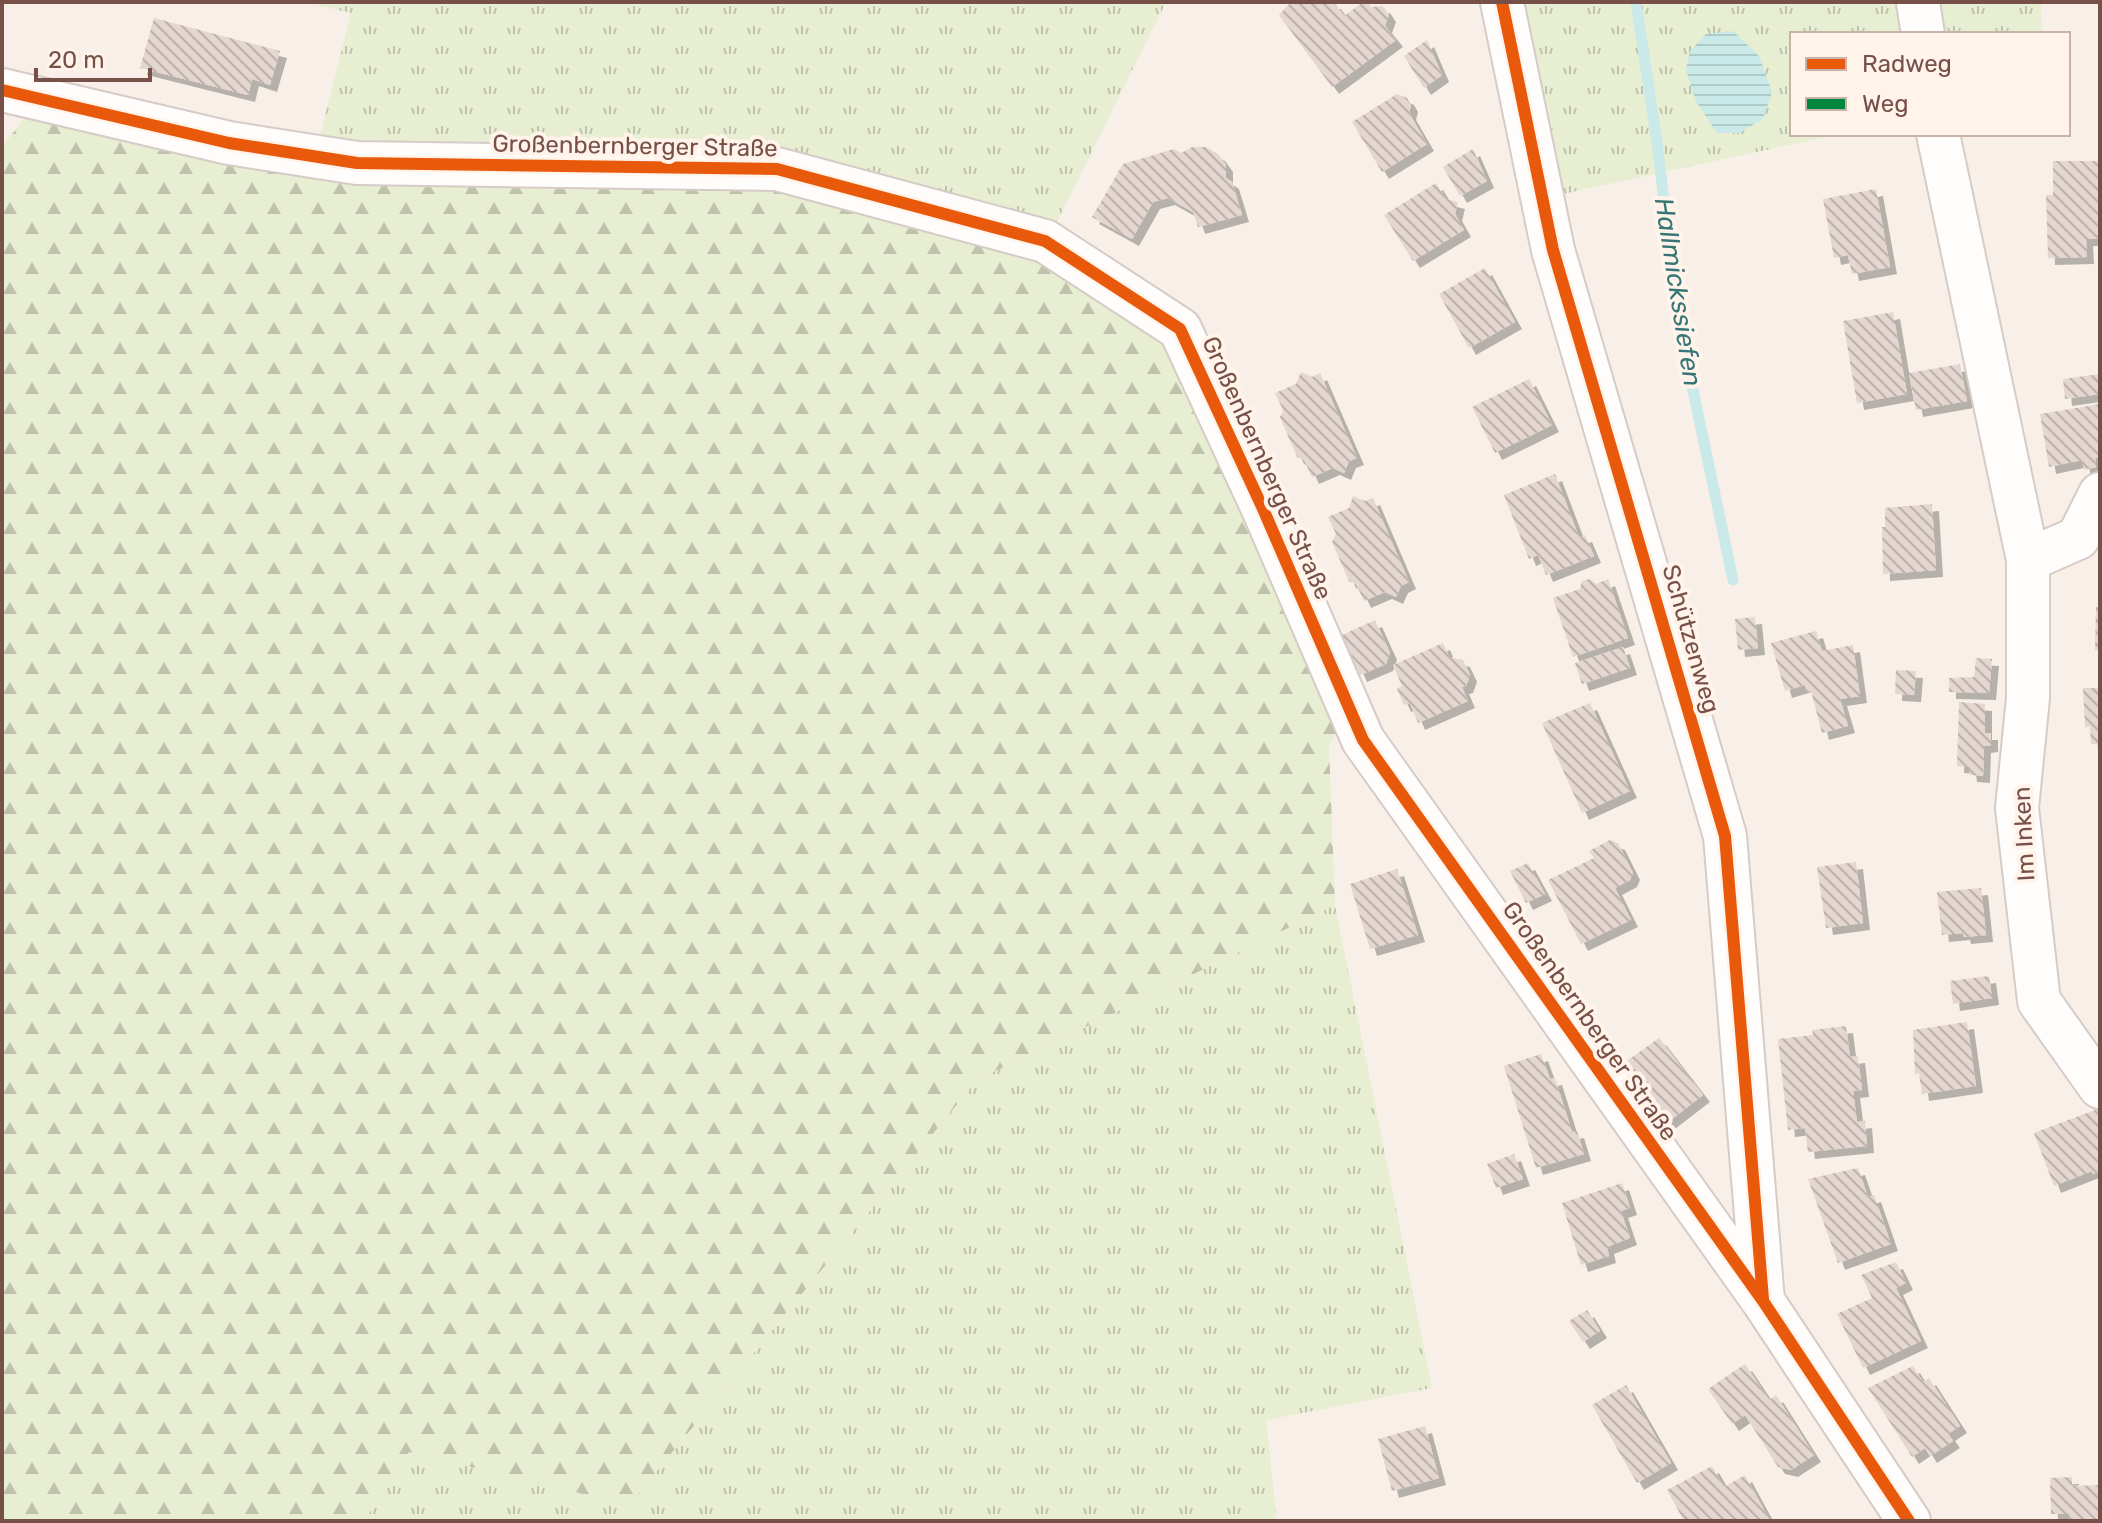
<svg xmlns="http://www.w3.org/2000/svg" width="2102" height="1523" viewBox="0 0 2102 1523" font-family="Rubik,sans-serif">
  <defs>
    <pattern id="grass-tufts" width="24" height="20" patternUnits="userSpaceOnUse" patternTransform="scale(2)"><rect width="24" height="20" fill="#e7eed2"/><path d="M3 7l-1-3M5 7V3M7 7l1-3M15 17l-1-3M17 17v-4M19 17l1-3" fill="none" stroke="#c0c3ac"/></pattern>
    <pattern id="forest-firs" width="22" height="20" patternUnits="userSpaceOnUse" patternTransform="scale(2)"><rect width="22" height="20" fill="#e7eed2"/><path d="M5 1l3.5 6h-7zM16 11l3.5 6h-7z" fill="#c0c3ac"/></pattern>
    <pattern id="water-rules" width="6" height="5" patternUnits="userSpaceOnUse" patternTransform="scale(2)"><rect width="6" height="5" fill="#c9eae8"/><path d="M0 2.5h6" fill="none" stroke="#b0cac8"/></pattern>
    <pattern id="building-back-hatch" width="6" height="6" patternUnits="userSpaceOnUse" patternTransform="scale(2)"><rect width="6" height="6" fill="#e4d6d0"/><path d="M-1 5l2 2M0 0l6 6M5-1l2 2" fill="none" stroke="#beb0ab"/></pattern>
    <filter id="shadow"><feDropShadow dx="7" dy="7" stdDeviation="0" flood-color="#0004"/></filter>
  </defs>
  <rect width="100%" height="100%" fill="#f8f0e8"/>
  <path fill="url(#grass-tufts)" d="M305 2H1166L1051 234 316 151 351 13Z
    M1512 2H2041L2042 34H1792V134H1840L1549 197Z
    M1335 905 1432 1388 1266 1420 1277 1521H364L409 1451 629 1505 977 1080Z"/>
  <path fill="url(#forest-firs)" d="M34 106 224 150 774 174 1042 247 1173 333 1346 716 1329 745 1335 905 977 1080 629 1505 409 1452 364 1521H2V147Z"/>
  <path fill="url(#water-rules)" d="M1733 31 1759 56 1772 92 1763 119 1739 133H1717L1696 101 1686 70 1690 51 1706 34Z"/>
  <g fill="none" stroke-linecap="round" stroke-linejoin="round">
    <path stroke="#c9eae8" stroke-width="11" d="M1636 2 1657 142 1678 319 1733 580"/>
  </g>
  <path fill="url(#building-back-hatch)" filter="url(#shadow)" d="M1291 2H1334L1344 16 1363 2H1368L1371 7 1383 6 1389 15 1385 26 1396 40 1332 87 1279 15Z
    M154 18 280 51 270 85 252 79 248 95 140 68Z
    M1427 40 1442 75 1424 88 1404 56Z
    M1397 94 1407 98 1411 105 1409 113 1427 144 1382 172 1352 122Z
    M1192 147H1206L1218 154 1226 165V178L1232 182 1242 215 1198 227 1193 212 1168 198 1153 202 1132 239 1092 217 1123 164 1174 149 1181 153Z
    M1473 149 1487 181 1460 196 1443 167Z
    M2053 161H2100V239H2086L2087 257 2048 258 2046 195H2053Z
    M1436 183 1446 199 1458 202 1455 214 1464 230 1413 261 1384 215Z
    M1876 189 1890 267 1852 274 1848 255 1834 258 1823 199Z
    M1485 268 1515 322 1469 348 1439 294Z
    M1893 312 1907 394 1857 403 1843 321Z
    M1960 364 1967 401 1916 410 1909 373Z
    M1301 372 1312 377 1320 373 1357 458 1349 461 1344 473 1333 468 1312 477 1304 460 1297 457 1280 417 1283 410 1275 393 1296 384Z
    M2100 374V394L2065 399 2063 379Z
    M1529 379 1552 425 1495 453 1472 407Z
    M2100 404V457L2095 458 2096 467 2084 470 2082 460 2049 467 2040 414Z
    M1555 474 1579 537 1585 535 1594 556 1546 575 1538 555 1529 559 1504 495Z
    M1353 496 1365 501 1373 498 1409 582 1401 586 1396 597 1385 592 1364 601 1356 584 1349 581 1332 542 1336 534 1328 517 1349 508Z
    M1932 504 1936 570 1883 574 1882 527H1885V508Z
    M1590 579 1596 584 1608 579 1628 638 1573 657 1553 598 1580 589 1582 581Z
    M2096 607H2100V650H2095Z
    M1755 617 1758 648 1738 650 1735 619Z
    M1375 620 1390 653 1386 664 1360 675 1342 635Z
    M1816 631 1822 651 1853 645 1860 696 1840 699 1848 726 1822 733 1811 691 1807 692 1805 685 1785 691 1771 643Z
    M1443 643 1449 657 1463 660 1470 675 1466 686 1462 687 1468 701 1418 723 1410 703 1404 705 1397 689 1402 686 1393 665Z
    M1623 647 1630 668 1582 684 1575 663Z
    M1976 658 1992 659 1989 693 1949 692V678L1974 677Z
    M1896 670 1916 671 1914 695 1895 694Z
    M2083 688H2100V744H2091L2090 727H2085Z
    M1959 702 1985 704V733H1991V745L1984 746 1983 776 1970 775 1969 767 1957 766Z
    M1590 703 1630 791 1582 813 1542 723Z
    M1610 840 1618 843 1633 873 1630 880 1615 888 1631 920 1581 944 1548 880 1594 858 1589 851Z
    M1856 862 1863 923 1826 928 1817 867Z
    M1528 863 1545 894 1526 903 1510 871Z
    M1397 869 1418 935 1370 949 1350 884Z
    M1981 888 1986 935 1964 937 1963 933 1942 935 1937 892Z
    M1989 976 1992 998 1953 1004 1950 981Z
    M1967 1022 1976 1086 1922 1094 1919 1073 1915 1074 1913 1030Z
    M1846 1026 1850 1057 1858 1056 1862 1090 1853 1091 1857 1122 1865 1121 1867 1146 1808 1152 1805 1128 1788 1130 1778 1039 1813 1035 1812 1030Z
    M1659 1038 1703 1095 1668 1122 1624 1063Z
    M1541 1054 1550 1079 1555 1078 1572 1132 1577 1131 1584 1154 1536 1168 1504 1066Z
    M2100 1108V1171L2093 1174 2092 1171 2054 1186 2034 1133Z
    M1514 1154 1523 1179 1496 1188 1487 1164Z
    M1858 1168 1868 1197 1874 1195 1891 1244 1838 1263 1808 1179Z
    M1622 1183 1630 1208 1621 1211 1630 1238 1607 1247 1609 1256 1581 1265 1562 1203Z
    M1896 1262 1906 1283 1896 1288 1921 1341 1863 1368 1837 1314 1872 1298 1861 1275Z
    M1587 1310 1600 1331 1583 1342 1569 1321Z
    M1745 1364 1769 1400 1776 1395 1814 1455 1791 1470 1778 1467 1745 1415 1732 1424 1708 1389Z
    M1913 1366 1923 1382 1929 1378 1960 1426 1948 1434 1953 1441 1930 1456 1925 1448 1912 1457 1868 1388Z
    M1626 1385 1671 1463 1637 1483 1592 1405Z
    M1425 1426 1439 1478 1392 1491 1378 1439Z
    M1712 1466 1724 1487 1745 1475 1770 1521H1684L1667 1490Z
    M2072 1477V1486L2100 1485V1521H2070L2069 1514H2051L2050 1478Z"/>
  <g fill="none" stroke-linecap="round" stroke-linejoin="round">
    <g stroke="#d6cbc6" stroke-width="46">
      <path id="minor" d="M1502 2 1553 250 1725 836 1763 1301
        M1918 3 1923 34
        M2 90 229 143 357 163 777 169 1045 241 1180 329 1264 511 1363 740 1763 1301 1909 1521
        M1938 134 2028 560V698L2017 808 2039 1001 2100 1087
        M2028 560 2078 538 2100 494"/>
    </g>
    <use href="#minor" stroke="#fefdfc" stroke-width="42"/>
    <path stroke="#00873e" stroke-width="10" stroke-dasharray="20 10" stroke-linecap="butt" d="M1918 2V3"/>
    <g stroke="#fff3ea" stroke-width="17">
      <path id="cycleway" d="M1502 2 1553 250 1725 836 1763 1299
        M2 90 229 143 357 163 777 169 1045 241 1180 329 1264 511 1363 740 1763 1301 1909 1521"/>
    </g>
    <use href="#cycleway" stroke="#e8590c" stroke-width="12"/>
  </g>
  <g text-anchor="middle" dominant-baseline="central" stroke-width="8" stroke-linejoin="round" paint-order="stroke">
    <g font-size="24" fill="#775047" stroke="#fff3ea">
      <text transform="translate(635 146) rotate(1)">Großenbernberger Straße</text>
      <text transform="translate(1267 468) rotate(66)">Großenbernberger Straße</text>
      <text transform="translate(1691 639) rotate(74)">Schützenweg</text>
      <text transform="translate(2024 834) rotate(-93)">Im Inken</text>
      <text transform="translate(1590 1021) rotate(55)">Großenbernberger Straße</text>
    </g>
    <g font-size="26" font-style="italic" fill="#377676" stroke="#fff3ea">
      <text transform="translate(1678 292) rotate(81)">Hallmickssiefen</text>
    </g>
  </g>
  <rect width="2102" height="1523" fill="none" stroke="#775047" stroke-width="8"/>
  <rect x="1790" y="32" width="280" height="104" fill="#fff3ea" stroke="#c9b2a9" stroke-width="2"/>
  <rect x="1806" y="58" width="40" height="12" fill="#e8590c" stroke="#c9b2a9" stroke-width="2"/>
  <text x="1862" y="72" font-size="24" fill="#775047">Radweg</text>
  <rect x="1806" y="98" width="40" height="12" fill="#00873e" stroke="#c9b2a9" stroke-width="2"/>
  <text x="1862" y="112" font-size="24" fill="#775047">Weg</text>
  <path d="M36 68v12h114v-12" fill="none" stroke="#775047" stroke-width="4"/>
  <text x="48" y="68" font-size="24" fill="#775047" stroke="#fff3ea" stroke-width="6" paint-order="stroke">20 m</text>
</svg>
